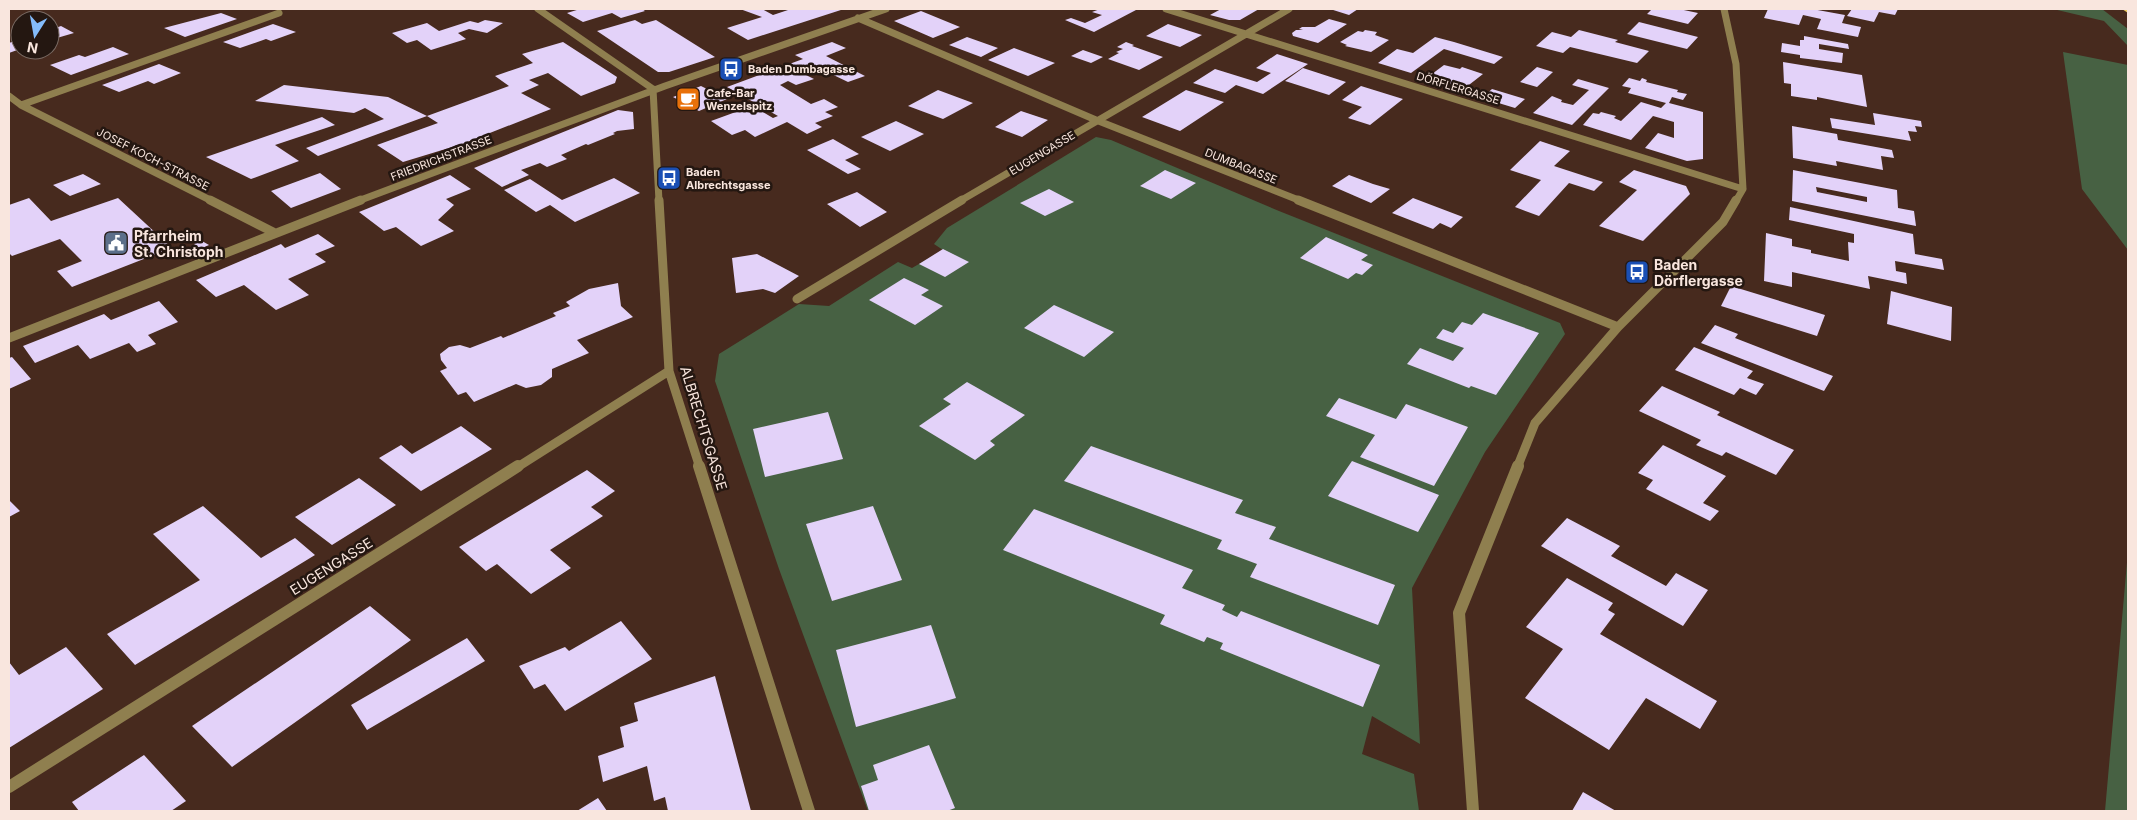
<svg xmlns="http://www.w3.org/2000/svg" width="2137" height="820" viewBox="0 0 2137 820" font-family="Inter,sans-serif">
  <rect width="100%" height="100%" fill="#472a1e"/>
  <path fill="#476143" d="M2053 9H2102L2128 29V46L2104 21Z
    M2063 52 2128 65V250L2082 189Z
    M1096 137 1111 140 1279 211 1560 323 1565 334 1485 452 1412 588 1420 744 1372 716 1362 754 1414 774 1419 811H868L779 569 715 381 719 354 799 304 829 306 898 262 912 268 943 250 934 244 947 228Z
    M2128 547V811H2105L2128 551Z"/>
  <path fill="#e3d2f9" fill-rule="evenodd" d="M580 9H642L645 11 621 18 612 13 583 22 567 13Z
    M740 9H762L773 15 791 9H844L748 40 727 28 762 17Z
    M1100 9H1132L1136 10 1094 32 1065 20 1071 18 1085 23 1102 15 1092 12Z
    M1221 9H1259L1240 20H1229L1210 15Z
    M1330 9H1358L1349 15Z
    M1652 9H1679L1698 13 1688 24 1647 14Z
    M1768 9H1812L1845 15 1842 23 1861 27 1858 37 1817 29 1821 19 1803 15 1799 25 1764 18Z
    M1852 9H1898L1895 15 1879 12 1874 22 1847 16Z
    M921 11 960 27 933 38 894 21Z
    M221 13 237 19 185 37 164 28Z
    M1329 19 1347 24 1318 43 1293 36 1292 33 1296 30H1303L1299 29 1302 27H1315Z
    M485 20 503 23 487 33 469 29 458 33 466 39 431 50 417 40 407 43 392 33 427 23 439 31 470 21 478 23Z
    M635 20 642 24 656 20 715 57 669 72H658L597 31Z
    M1639 22 1698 37 1687 49 1627 34Z
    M273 24 296 32 271 41 266 39 240 48 223 42Z
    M1168 24 1202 35 1180 47 1146 36Z
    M61 26 74 33 50 40V30Z
    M1365 30 1377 32 1375 35 1389 40 1371 52 1345 46 1347 45 1340 42 1358 31 1363 32Z
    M1579 30 1618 40 1615 42 1649 51 1637 63 1570 47 1563 53 1536 46 1552 32 1571 37Z
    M1804 36 1848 44 1849 49 1819 44V49L1843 53 1842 63 1800 58V55L1781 52 1782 43 1800 46V40H1804Z
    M967 37 998 48 981 57 949 45Z
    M1435 37 1454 42 1503 57 1494 64 1444 49 1411 73 1378 63 1397 49 1413 53Z
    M20 39V49L9 53V43Z
    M563 42 617 77 615 83 581 96 548 73 529 80 539 85 521 93 551 109 462 144 403 162 377 145 438 123 427 116 318 156 306 148 384 119 365 108 354 113 255 101 284 85 388 97 427 116 509 86 495 76 533 63 522 54Z
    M832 42 846 48 826 56 865 76 848 82 821 69 806 75 814 79 796 85 788 81 780 85 811 104 824 99 838 107 825 112 833 116 815 123 822 127 807 134 787 122 755 137 745 130 732 135 711 121 744 109 752 114 761 111 773 118 778 116 727 87 803 59 795 55Z
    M1126 42 1134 45 1132 46 1163 57 1139 70 1108 59 1119 53 1116 52 1123 49 1117 47Z
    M113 47 129 54 71 75 50 65 79 55 85 57Z
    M1014 48 1055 63 1028 76 988 60Z
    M1083 50 1103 57 1091 63 1071 56Z
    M1277 54 1308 64 1263 94 1236 85 1225 93 1193 83 1215 69 1257 82 1271 73 1256 68Z
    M1783 62 1862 75 1867 107 1817 97V100L1791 96V84L1784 83Z
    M159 64 181 73 154 84 148 81 119 92 102 85Z
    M1444 65 1460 69 1462 67 1483 74 1465 88 1428 77Z
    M1537 67 1553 72 1537 87 1520 82Z
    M1303 68 1346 82 1329 95 1285 81Z
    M1629 78 1640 81 1642 78 1647 80 1646 82 1678 90 1677 92 1687 94 1683 100 1672 97 1669 103 1703 112V159L1687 161 1645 148 1658 133 1674 138V122L1653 116 1631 140 1583 125 1593 113 1599 114 1601 112 1616 116 1614 118 1621 121 1641 102 1661 108 1666 103 1628 93 1631 88 1622 86Z
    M1578 79 1609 88 1572 125 1533 113 1552 96 1562 100 1561 102 1573 105 1589 90 1572 85Z
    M701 86 727 99 699 111 673 97Z
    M1361 86 1403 99 1370 125 1348 118 1362 107 1342 100Z
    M1492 89 1525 99 1515 108 1482 98Z
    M938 90 973 103 943 119 908 106Z
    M1186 90 1224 102 1180 131 1142 117Z
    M618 110 633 112 634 129 617 131 613 133 615 134 588 145 586 144 561 155 567 159 547 167 540 163 521 170 529 175 502 187 474 168Z
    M1021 111 1048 120 1022 137 995 127Z
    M1873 113 1921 121 1922 127 1915 126 1917 132 1908 131 1911 141 1832 128 1830 118 1875 125Z
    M322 117 335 125 275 145 299 161 251 179 206 157Z
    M896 121 924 134 890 151 861 137Z
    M1792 126 1837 134 1838 140 1892 150 1894 158 1881 156 1883 170 1836 161 1837 166 1793 158Z
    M833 139 859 154 845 160 861 169 848 174 807 150Z
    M1540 141 1570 151 1554 166 1603 182 1594 191 1569 183 1539 216 1515 207 1541 180 1510 170Z
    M1165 170 1196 183 1171 199 1140 186Z
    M1634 170 1686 186 1690 194 1643 241 1599 226 1637 190 1619 182Z
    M1793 170 1897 190 1898 208 1914 211 1916 226 1792 201ZM1816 187 1867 197V202L1817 192Z
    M320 173 341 189 291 208 271 191Z
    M83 174 101 184 70 196 53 185Z
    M450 175 471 189 446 199 454 205 438 220 454 231 421 246 396 227 384 231 359 212Z
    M1349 175 1373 184 1390 189 1371 203 1332 186Z
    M614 178 640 193 575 222 550 205 536 212 504 190 530 179 562 200Z
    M1049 189 1074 202 1045 216 1020 203Z
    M857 192 887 212 860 227 827 204Z
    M29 198 51 221 118 198 172 248 72 287 57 271 82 261 60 239 12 256 9 253V205Z
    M1413 198 1463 217 1451 228 1440 223 1433 229 1392 213Z
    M1790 207 1913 234 1915 254 1942 259 1944 270 1895 261 1896 271 1906 273 1907 284 1868 276 1870 289 1792 272V287L1764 281 1766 233 1792 239V246L1811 250V253L1849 261 1848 242 1854 243V234L1789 220Z
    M318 234 335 246 315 254 326 262 288 279 309 295 276 310 244 285 216 297 196 280 281 244 285 248Z
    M1326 237 1368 255 1361 260 1373 265 1362 275 1356 273 1348 279 1300 258Z
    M202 241 209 245 200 249 194 244Z
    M943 249 969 262 945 277 919 264Z
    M757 254 799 276 775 293 763 289 736 293 732 258Z
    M904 278 929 290 921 295 943 306 915 325 869 300Z
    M618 283 621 306 633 317 577 340 589 353 552 369V377L541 385 526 388 516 384 474 402 466 392 458 395 440 371 447 368 441 360 440 354 449 347 460 345 470 348 501 336 503 338 556 316 553 313 570 306 566 302 589 289Z
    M1731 286 1825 315 1817 336 1721 306Z
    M1891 291 1952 307 1951 341 1887 324Z
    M159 301 178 322 148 335 156 344 137 352 129 343 90 359 78 345 35 363 23 346 104 314 111 320Z
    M1054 305 1114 332 1084 357 1024 328Z
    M1483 313 1539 333 1496 395 1471 386 1469 388 1407 364 1420 348 1453 361 1464 348 1436 338 1443 329 1453 333 1462 322 1472 325Z
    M1715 325 1738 334 1735 338 1833 376 1824 391 1701 343Z
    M1694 347 1753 371 1747 378 1764 384 1756 395 1740 388 1734 395 1675 370Z
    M12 357 31 379 9 389V358Z
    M967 382 1025 415 990 441 995 445 975 460 919 426 951 404 943 399Z
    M1662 386 1720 412 1717 415 1794 450 1776 475 1726 452 1722 456 1696 445 1701 440 1639 411Z
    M1339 398 1396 419 1406 404 1468 427 1434 486 1360 457 1375 435 1326 416Z
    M828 412 843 459 765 477 753 429Z
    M461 426 492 449 421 491 379 458 401 445 412 454Z
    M1663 445 1726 476 1703 503 1719 511 1710 521 1646 489 1653 480 1638 473Z
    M1091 446 1243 500 1235 513 1276 527 1269 539 1395 585 1378 625 1250 577 1257 564 1217 549 1222 540 1064 481Z
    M1352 461 1439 495 1418 532 1328 496Z
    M587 470 615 491 591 507 603 516 550 550 571 568 531 594 497 564 486 571 459 547Z
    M359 478 396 505 332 545 295 517Z
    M9 500 20 511 9 517Z
    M203 506 261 558 295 538 315 555 135 665 107 634 200 580 153 534Z
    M873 506 902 580 832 601 806 524Z
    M1034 509 1193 570 1182 588 1225 605 1222 610 1237 617 1241 611 1380 665 1363 707 1220 649 1223 643 1207 637 1204 642 1160 624 1165 615 1003 550Z
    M1567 518 1620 546 1611 556 1666 586 1676 573 1708 590 1683 626 1541 546Z
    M1567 578 1613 603 1608 610 1615 614 1600 634 1717 701 1700 729 1646 698 1609 750 1525 698 1563 649 1526 627Z
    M370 606 411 640 232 767 192 726Z
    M621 621 652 659 565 711 545 684 534 689 519 666 565 647 569 651Z
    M931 625 956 698 856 727 836 650Z
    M467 638 485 661 367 730 351 705Z
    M66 647 103 689 9 748V662L19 675Z
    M715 676 751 811H668L665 797 654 801 647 766 603 782 598 756 624 747 620 727 638 721 634 703Z
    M929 745 955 808 947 811H869L861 786 878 780 873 765Z
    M144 755 186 801 171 811H79L72 802Z
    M1583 792 1616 811H1572Z
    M598 798 607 811H577Z"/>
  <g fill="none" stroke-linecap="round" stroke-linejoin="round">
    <path stroke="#8f7f4f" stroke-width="7" d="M538 9 653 89
      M1166 9 1743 189
      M1724 9 1736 64 1743 189 1736 201
      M858 18 1096 120 1301 201
      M653 89 659 201
      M9 96 21 105 212 201
      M21 105 279 13
      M358 201 665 86 886 9
      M960 201 1289 9"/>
    <path stroke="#8f7f4f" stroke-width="9" d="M210 200 275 233
      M659 200 669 371 700 468
      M1298 200 1618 327
      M797 299 962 200
      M9 338 361 200
      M516 468 669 371
      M1517 468 1535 423 1618 327 1723 222 1736 200"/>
    <path stroke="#8f7f4f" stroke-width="12" d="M699 466 809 811
      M9 787 518 466
      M1473 811 1459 613 1518 466"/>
    <path fill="#ecca60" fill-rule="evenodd" d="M2122 9H2128V13Z"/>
  </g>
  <defs>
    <g id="bus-square" transform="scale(1.25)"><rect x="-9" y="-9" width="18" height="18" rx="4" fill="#1a4fb4" stroke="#241711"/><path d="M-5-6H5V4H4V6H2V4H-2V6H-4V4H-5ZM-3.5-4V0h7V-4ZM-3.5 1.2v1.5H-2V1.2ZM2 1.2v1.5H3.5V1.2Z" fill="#fff"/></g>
    <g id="cafe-square" transform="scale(1.25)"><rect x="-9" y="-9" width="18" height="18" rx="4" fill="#e8710a" stroke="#241711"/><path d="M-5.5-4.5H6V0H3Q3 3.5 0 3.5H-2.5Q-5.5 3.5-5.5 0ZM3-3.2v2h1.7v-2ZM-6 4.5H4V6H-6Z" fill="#fff"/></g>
    <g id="civic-square" transform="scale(1.25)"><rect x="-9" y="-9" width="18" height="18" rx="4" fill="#5c6f8a" stroke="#241711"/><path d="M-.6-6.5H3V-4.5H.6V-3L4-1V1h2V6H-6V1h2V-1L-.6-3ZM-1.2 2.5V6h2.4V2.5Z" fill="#fff"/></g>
  </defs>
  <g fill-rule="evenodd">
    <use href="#bus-square" x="731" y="69"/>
    <use href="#cafe-square" x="688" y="99"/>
    <use href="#bus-square" x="669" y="178"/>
    <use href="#civic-square" x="116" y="243"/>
    <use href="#bus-square" x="1637" y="272"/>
  </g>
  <g text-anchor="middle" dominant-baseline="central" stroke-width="5" stroke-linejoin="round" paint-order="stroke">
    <g font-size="11" font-weight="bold" fill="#f9e6de" stroke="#241711" text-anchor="start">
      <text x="748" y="69">Baden Dumbagasse</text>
      <text x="706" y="93">Cafe-Bar<tspan x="706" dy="13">Wenzelspitz</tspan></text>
      <text x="686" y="172">Baden<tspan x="686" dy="13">Albrechtsgasse</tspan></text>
    </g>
    <g font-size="11" fill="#f9e6de" stroke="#241711">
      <text transform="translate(1458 88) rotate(17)">DÖRFLERGASSE</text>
      <text transform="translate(1042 153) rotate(-31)">EUGENGASSE</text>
      <text transform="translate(441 158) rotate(-21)">FRIEDRICHSTRASSE</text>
      <text transform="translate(153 159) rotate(27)">JOSEF KOCH-STRASSE</text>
      <text transform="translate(1241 166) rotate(22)">DUMBAGASSE</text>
    </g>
    <g font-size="14" font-weight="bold" fill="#f9e6de" stroke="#241711" text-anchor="start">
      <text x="134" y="235">Pfarrheim<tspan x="134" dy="16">St. Christoph</tspan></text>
      <text x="1654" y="264">Baden<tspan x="1654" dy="16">Dörflergasse</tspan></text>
    </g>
    <g font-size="14" fill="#f9e6de" stroke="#241711">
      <text transform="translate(704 428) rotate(73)">ALBRECHTSGASSE</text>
      <text transform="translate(331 566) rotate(-32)">EUGENGASSE</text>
    </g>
  </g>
  <rect width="2137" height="820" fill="none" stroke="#f9e6de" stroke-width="20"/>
  <g transform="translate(35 35) rotate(191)"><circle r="24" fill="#241711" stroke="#796a63"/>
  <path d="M0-4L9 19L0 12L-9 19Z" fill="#84bcfb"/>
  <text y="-8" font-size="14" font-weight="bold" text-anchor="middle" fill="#f9e6de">N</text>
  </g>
</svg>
